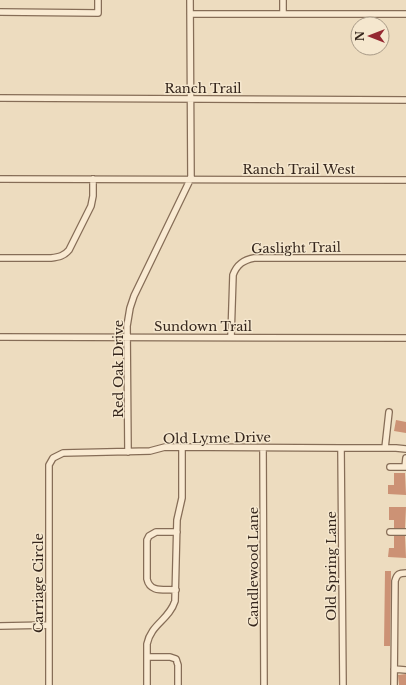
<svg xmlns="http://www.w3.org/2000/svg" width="406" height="685" viewBox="0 0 406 685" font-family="'Libre Baskerville',serif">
  <rect width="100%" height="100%" fill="#eddcbf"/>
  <path fill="#cc9275" d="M396 420 406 422V433L394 431Z
    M394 473H405L406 495 388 494V485H394Z
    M389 507H406L405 528H394V520H389Z
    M394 536H405L406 558 388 557 389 548H394Z
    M385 571H391L390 646H384Z
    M406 674V685H399L398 675Z"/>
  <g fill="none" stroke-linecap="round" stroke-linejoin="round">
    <g stroke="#866d57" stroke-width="8">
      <path id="minor" d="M190 0 191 180
        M283 0V14
        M0 12 98 13V0
        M190 14H406
        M0 98 406 100
        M0 179 406 180
        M0 258H51C59 257 64 256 69 250L91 206 93 196V179
        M0 337 406 338
        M231 337 233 275C237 264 244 260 254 258H406
        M263 448 264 685
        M341 448 343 685
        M385 448 389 412
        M128 452 127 326 130 308 134 296 190 180
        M390 467H405L406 458
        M390 532H406
        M176 590C164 589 150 593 147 579V540L149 536 156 532H177
        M0 626 49 625
        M147 657H170L176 659 178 665V685
        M394 669 406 670
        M49 685V465L53 458 63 453 150 451 165 447 341 448H396L406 449
        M147 685V644C151 624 169 620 175 601L177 520 182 498V447
        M394 685 395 581C397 574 399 573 406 573"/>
    </g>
    <use href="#minor" stroke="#f9ead2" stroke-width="5.5"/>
  </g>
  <g text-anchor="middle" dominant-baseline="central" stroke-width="3" stroke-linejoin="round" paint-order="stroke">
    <g font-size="13" fill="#35261c" stroke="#f5e7ce">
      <text x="203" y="88">Ranch Trail</text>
      <text x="299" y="169">Ranch Trail West</text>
      <text transform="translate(296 248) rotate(-1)">Gaslight Trail</text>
      <text x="203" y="326">Sundown Trail</text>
      <text transform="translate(118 369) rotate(-90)">Red Oak Drive</text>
      <text transform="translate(217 438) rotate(-1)">Old Lyme Drive</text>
      <text transform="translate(331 566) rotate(-90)">Old Spring Lane</text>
      <text transform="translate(253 567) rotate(-90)">Candlewood Lane</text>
      <text transform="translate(38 583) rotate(-90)">Carriage Circle</text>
    </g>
  </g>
  <g transform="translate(370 36) rotate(270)"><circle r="19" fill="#f5e7ce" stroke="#a89a87"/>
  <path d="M0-3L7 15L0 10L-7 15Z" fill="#952831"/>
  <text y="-6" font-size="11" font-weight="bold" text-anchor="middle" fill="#35261c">N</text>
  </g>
</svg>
